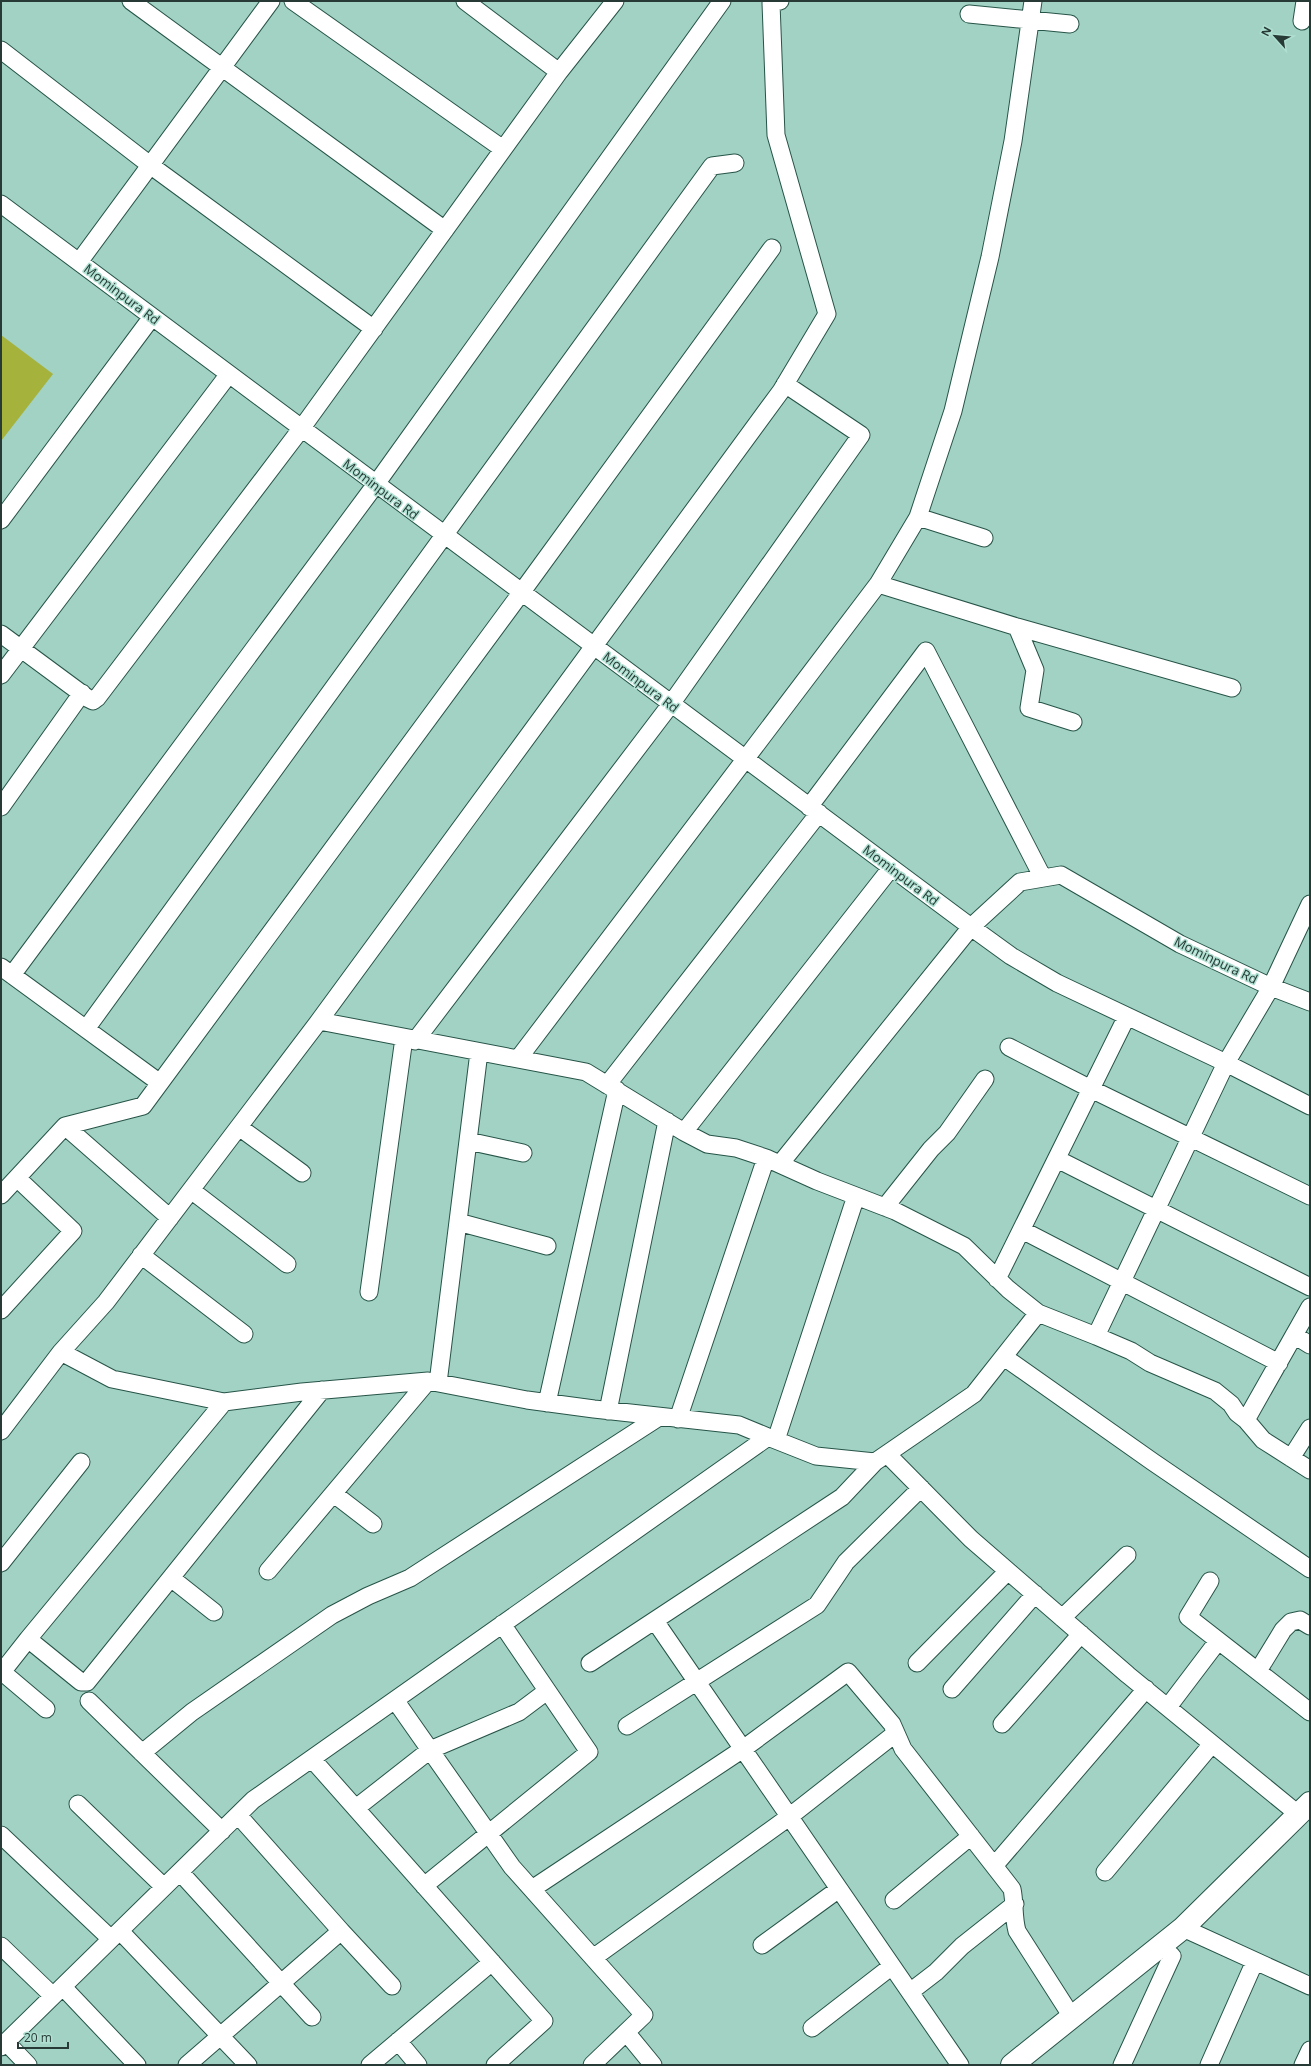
<svg xmlns="http://www.w3.org/2000/svg" width="1311" height="2066" viewBox="0 0 1311 2066" font-family="'Open Sans',sans-serif">
  <rect width="100%" height="100%" fill="#a2d2c4"/>
  <path fill="#a5b23b" d="M1 335 53 374 1 441Z"/>
  <g fill="none" stroke-linecap="round" stroke-linejoin="round">
    <g stroke="#265448" stroke-width="19">
      <path id="street" d="M131 1 445 230
        M293 1 503 149
        M465 1 559 72
        M969 14 1070 24
        M1302 21 1305 1
        M1 50 150 165 374 329
        M1 204 971 927 1020 882 1061 875 1180 944 1271 987 1310 1002
        M79 262 271 1
        M918 517 984 538
        M1 520 152 317
        M878 584 1017 627 1232 688
        M1017 627 1035 670 1029 708 1073 722
        M1 634 89 699 93 701 97 698 301 429 559 72 615 1
        M1 675 229 374
        M1 807 82 693
        M809 807 926 651 1043 878
        M1 967 160 1083
        M12 975 376 484 722 1
        M319 1021 586 1072 684 1132 707 1144 736 1148 766 1158 817 1181 895 1211 964 1246 1008 1289 1038 1313
        M86 1029 712 166 735 163
        M415 1041 671 704 861 435 785 384
        M1009 1047 1091 1089 1310 1196
        M518 1059 878 584 918 517 953 411 990 257 1013 141 1033 1
        M607 1085 819 813
        M65 1126 143 1106 521 593 772 248
        M239 1127 302 1173
        M684 1132 891 868
        M468 1141 523 1153
        M1057 1159 1310 1287
        M780 1164 971 927 1011 956 1057 983 1226 1063 1310 1106
        M191 1190 287 1264
        M1 1195 65 1126 170 1218
        M885 1207 931 1149 947 1133 985 1079
        M458 1222 547 1246
        M1022 1230 1279 1363
        M141 1255 244 1334
        M997 1279 1127 1016
        M369 1292 404 1038
        M1 1310 73 1231 17 1178
        M1294 1335 1310 1345
        M1096 1336 1131 1351 1150 1363 1215 1391 1231 1404 1237 1413 1246 1420 1310 1307
        M61 1352 112 1379 224 1402 302 1392 428 1381 527 1400 594 1409 739 1425 768 1437
        M1004 1357 1153 1462 1310 1569
        M438 1383 479 1052
        M224 1402 28 1639 81 1682H87L322 1390
        M547 1403 617 1090
        M608 1411 667 1121
        M678 1419 766 1158
        M1246 1420 1263 1440 1310 1470
        M1 1431 61 1352 106 1302 319 1021 781 391 827 314 776 135 771 3 780 1
        M776 1440 856 1196
        M887 1454 971 1539 1128 1675 1298 1814
        M1291 1458 1310 1428
        M334 1494 373 1524
        M1 1563 81 1462
        M268 1571 428 1381
        M171 1578 214 1612
        M1210 1581 1188 1617 1310 1712
        M1062 1618 1127 1555
        M655 1621 960 2065
        M590 1663 842 1497 875 1462
        M917 1663 1008 1571
        M1 1671 46 1709
        M1258 1671 1283 1630 1291 1622 1300 1620 1310 1626
        M2 1672 28 1639
        M952 1689 1035 1594
        M395 1700 512 1867 644 2015 592 2065
        M89 1701 222 1831
        M1168 1707 1218 1641
        M1002 1724 1081 1634
        M627 1726 817 1605 846 1562 921 1488
        M142 1753 192 1712 332 1615 368 1596 410 1578 659 1417
        M312 1759 544 2021 495 2065
        M78 1804 164 1887
        M356 1808 430 1750 519 1712 547 1691
        M1 1835 111 1939
        M994 1866 1146 1689
        M180 1872 312 2017
        M1105 1872 1212 1744
        M424 1886 589 1752 502 1624
        M532 1889 743 1749 848 1672 892 1724 903 1749 1012 1889C1015 1903 1013 1916 1017 1931L1072 2017
        M894 1900 971 1836
        M1183 1928 1310 1986
        M120 1931 248 2065
        M341 1931 392 1986
        M762 1945 839 1889
        M1 1946 53 1996
        M593 1958 789 1817 896 1733
        M63 1987 137 2065
        M910 1992 936 1972 962 1946 1015 1904
        M812 2028 892 1966
        M626 2032 653 2065
        M398 2041 418 2065
        M6 2042 28 2065
        M1 2047 253 1800 768 1437 816 1456 875 1462 974 1394 1038 1313 1096 1336 1226 1063 1271 987 1310 904
        M187 2065 341 1931 238 1815
        M370 2065 492 1962
        M1122 2065 1172 1956 1161 1946
        M1209 2065 1255 1961
        M1303 2065 1310 2050"/>
    </g>
    <g stroke="#265448" stroke-width="24">
      <path id="secondary" d="M1012 2065 1183 1928 1310 1803"/>
    </g>
    <use href="#street" stroke="#fff" stroke-width="17"/>
    <use href="#secondary" stroke="#fff" stroke-width="22"/>
  </g>
  <g text-anchor="middle" dominant-baseline="central" stroke-width="3" stroke-linejoin="round" paint-order="stroke">
    <g font-size="13" fill="#273a35" stroke="#aedfd1">
      <text transform="translate(122 294) rotate(37)">Mominpura Rd</text>
      <text transform="translate(381 489) rotate(37)">Mominpura Rd</text>
      <text transform="translate(641 682) rotate(37)">Mominpura Rd</text>
      <text transform="translate(901 875) rotate(37)">Mominpura Rd</text>
      <text transform="translate(1216 960) rotate(26)">Mominpura Rd</text>
    </g>
  </g>
  <rect width="1311" height="2066" fill="none" stroke="#273a35" stroke-width="4"/>
  <g transform="translate(1275 36) rotate(297)" stroke="#aedfd1" stroke-width="3" paint-order="stroke">
  <path d="M0-3L7 15L0 10L-7 15Z" fill="#273a35"/>
  <text y="-6" font-size="11" font-weight="bold" text-anchor="middle" fill="#273a35">N</text>
  </g>
  <path d="M18 2042v6h50v-6" fill="none" stroke="#273a35" stroke-width="2"/>
  <text x="24" y="2042" font-size="12" fill="#273a35" stroke="#aedfd1" stroke-width="3" paint-order="stroke">20 m</text>
</svg>
